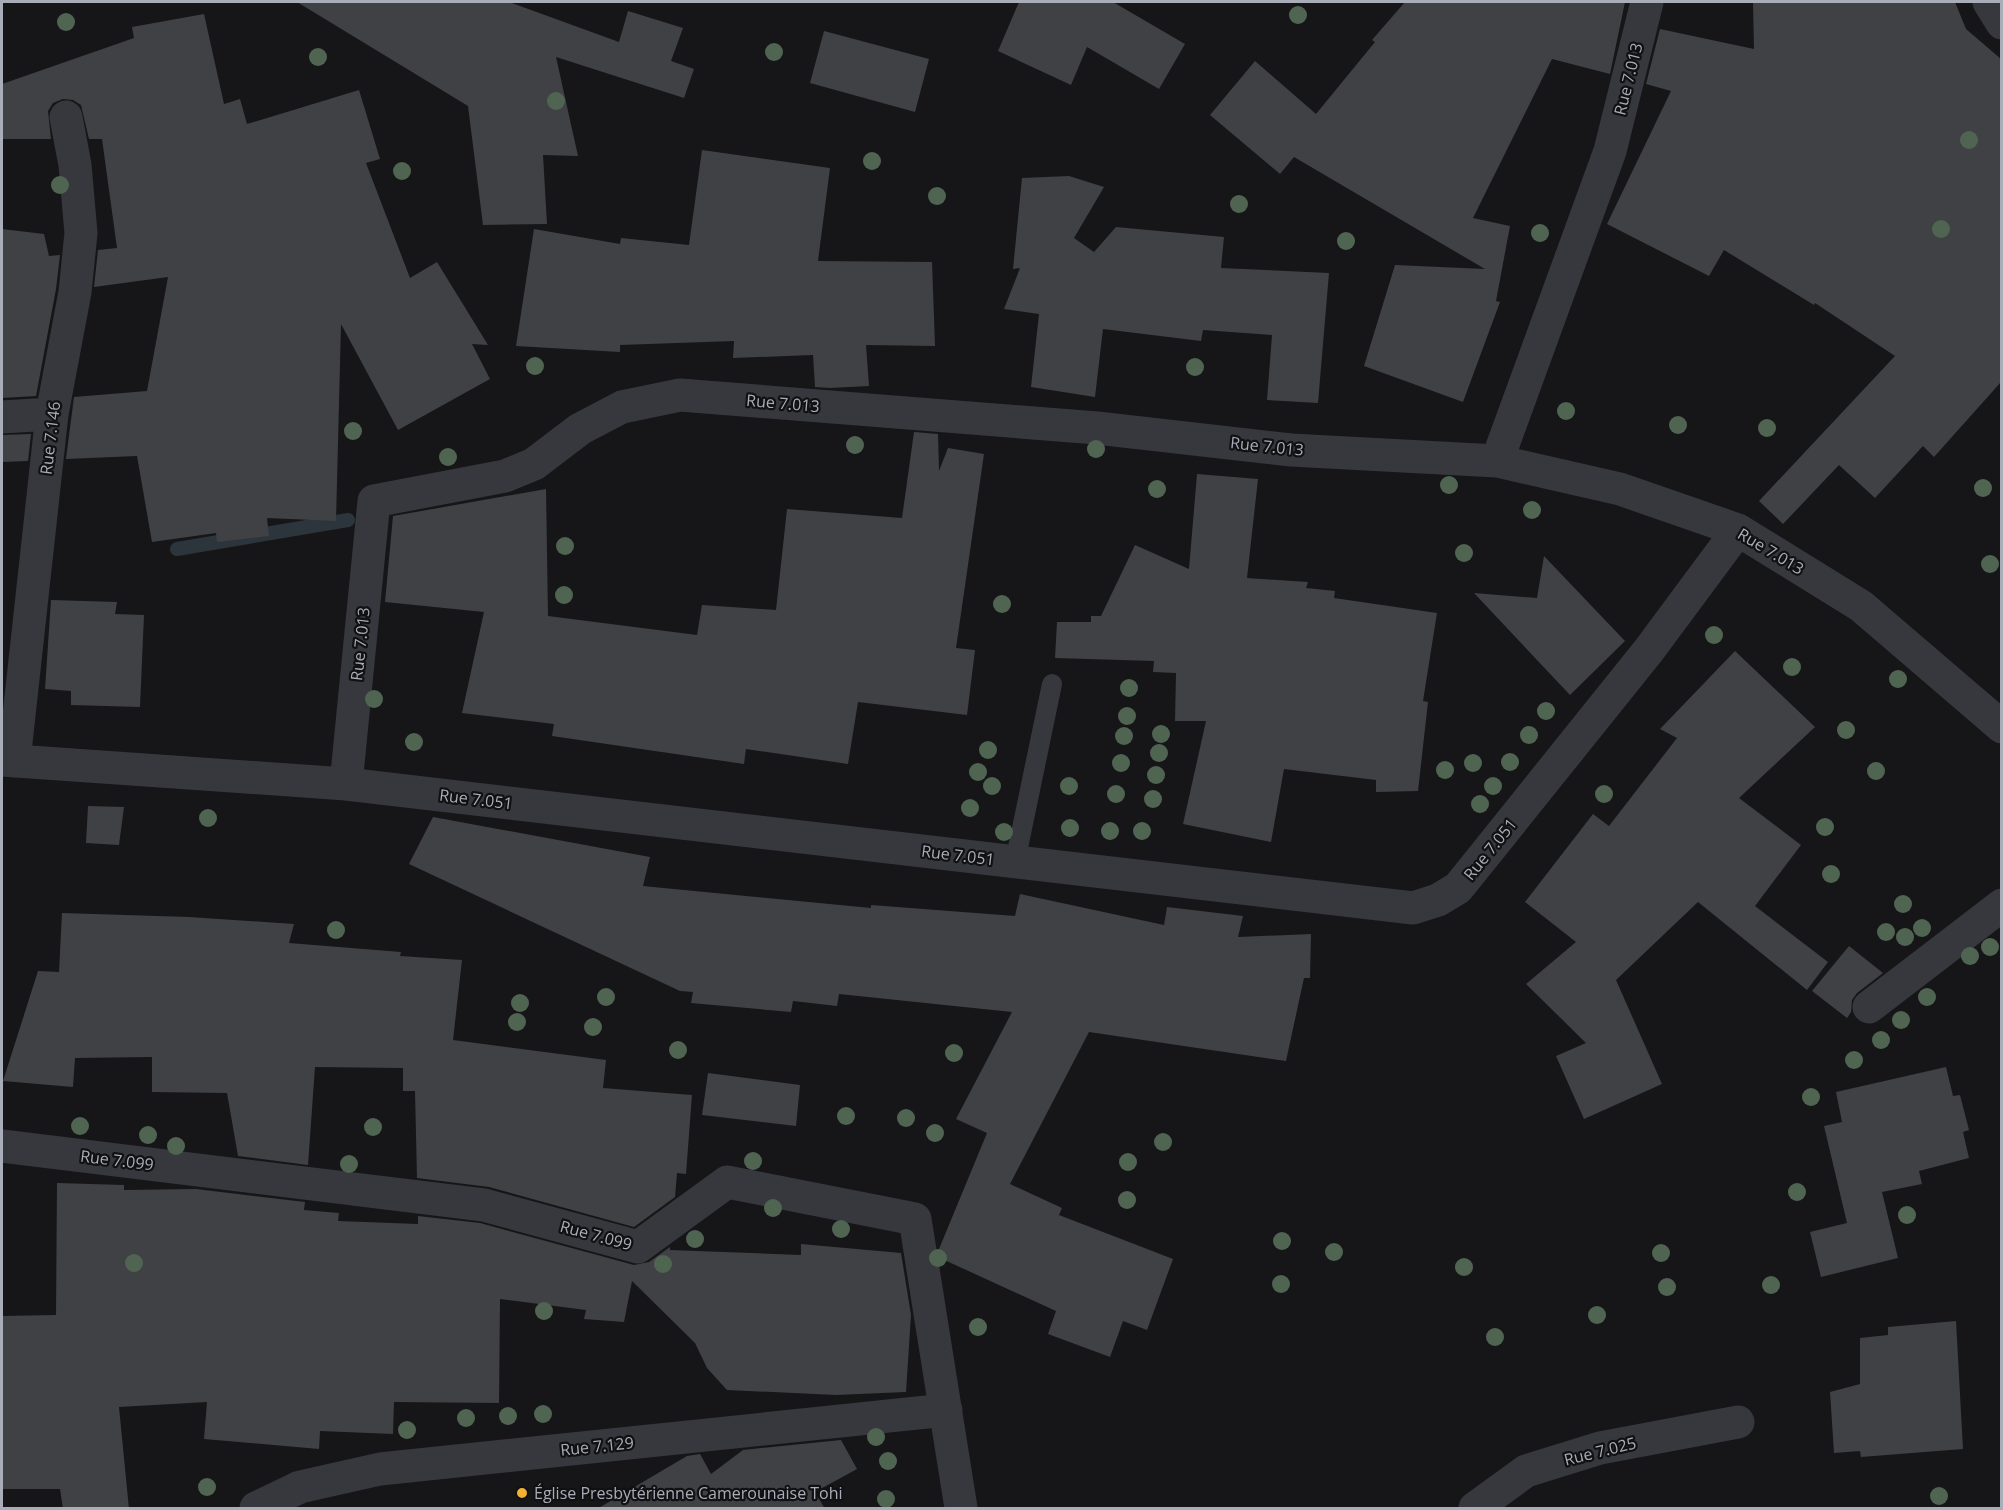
<svg xmlns="http://www.w3.org/2000/svg" width="2003" height="1510" viewBox="0 0 2003 1510" font-family="'Open Sans',sans-serif">
  <rect width="100%" height="100%" fill="#161618"/>
  <g fill="none" stroke-linecap="round" stroke-linejoin="round">
    <path stroke="#2c353c" stroke-width="14" d="M177 549 348 520"/>
  </g>
  <path fill="#404145" d="M297 2H509L619 42 628 11 683 28 671 61 694 69 684 98 556 57 578 156 543 155 547 224 483 225 468 106Z
    M1019 2H1113L1185 44 1159 89 1087 47 1071 85 998 51Z
    M1405 2H1625L1610 74 1552 59 1473 218 1510 226 1496 301 1500 302 1463 402 1364 366 1395 265 1485 269 1294 157 1280 174 1210 115 1255 61 1316 114 1375 42 1372 40Z
    M1753 2H1955L1966 29 2001 59V382L1934 457 1923 446 1875 498 1839 465 1783 524 1759 501 1895 356 1815 303 1814 305 1724 250 1709 276 1607 224 1671 91 1646 84 1660 29 1754 49Z
    M204 14 224 104 240 99 247 124 359 90 380 159 366 163 410 278 437 262 488 345 472 344 490 379 398 430 341 324 336 521 267 518 269 536 217 542 216 533 152 542 137 456 66 459 74 397 147 391 168 277 94 287 98 250 117 248 102 139H89L81 105 73 100 63 99 53 103 48 111 51 139H2V84L134 38 132 27Z
    M824 31 929 59 915 112 810 83Z
    M702 150 830 168 818 261 932 262 935 346 866 345 869 386 830 388 815 387 813 355 733 358 734 341 620 345V352L516 346 534 229 620 244 621 238 689 245Z
    M1069 176 1104 187 1074 238 1094 252 1116 227 1224 237 1221 268 1329 273 1318 403 1267 400 1272 335 1203 330 1201 341 1103 329 1095 397 1031 387 1039 314 1004 309 1020 268 1013 269 1022 178Z
    M2 229 44 234 49 256 60 255 56 289 36 396 2 398Z
    M914 432 938 434 939 471 948 448 984 454 956 648 975 650 967 715 858 702 848 764 746 749 744 764 552 736 554 724 462 713 484 612 385 602 393 516 546 489 548 616 697 635 702 605 776 610 787 509 902 518Z
    M31 434 28 461 2 462V435Z
    M1197 474 1258 479 1247 578 1308 582 1306 588 1335 591 1334 598 1437 613 1423 701 1428 702 1418 791 1376 792V780L1284 769 1271 842 1183 824 1206 721H1175L1176 673 1153 672 1154 661 1055 658 1057 622H1091V616H1101L1135 545 1189 569Z
    M1544 556 1625 641 1570 695 1474 593 1537 598Z
    M51 600 117 602 115 614 144 615 140 707 71 705V691L45 689Z
    M1735 651 1815 727 1739 798 1801 845 1755 906 1828 962 1807 990 1698 902 1616 980 1662 1084 1584 1119 1556 1056 1586 1043 1526 984 1576 942 1525 902 1593 814 1609 826 1677 738 1660 729Z
    M88 806 124 807 119 845 86 843Z
    M433 817 650 857 643 886 871 908V905L1015 916 1020 894 1164 925 1167 907 1243 916 1238 937 1311 934 1310 978H1304L1286 1061 1089 1032 1010 1184 1062 1208 1059 1215 1173 1259 1147 1330 1123 1321 1110 1357 1048 1334 1056 1311 940 1258 939 1249 987 1133 956 1119 1012 1012 839 994 837 1006 793 1001 791 1012 691 1003 693 992 680 991 409 864Z
    M62 913 189 917 294 924 289 943 401 952 400 956 462 960 453 1040 606 1060 603 1088 692 1095 686 1174 677 1173 675 1197 634 1227 489 1187 417 1178 415 1091H403V1068L315 1067 308 1165 238 1156 227 1093 152 1092V1057L75 1058 73 1087 3 1081 38 971 59 972Z
    M1849 946 1883 973 1857 993 1852 1000 1851 1012 1847 1018 1812 991Z
    M1946 1067 1953 1096 1960 1095 1969 1130 1963 1132 1969 1158 1919 1171 1922 1184 1882 1192 1898 1258 1821 1277 1810 1232 1847 1223 1824 1126 1842 1122 1836 1092Z
    M708 1073 800 1085 796 1126 702 1115Z
    M57 1183 124 1185V1190L196 1189 305 1202 304 1210 339 1213 338 1221 418 1224V1216L480 1223 634 1265 649 1262 670 1247V1250L801 1255V1244L901 1253 911 1315 906 1392 836 1395 727 1390 707 1368 695 1343 632 1281 624 1322 584 1319 586 1310 500 1299 499 1403 394 1402 393 1434 320 1431 319 1449 204 1439 207 1402 119 1407 129 1509H63L60 1489H2V1316L56 1315Z
    M1956 1321 1963 1449 1861 1457 1860 1451 1834 1453 1830 1392 1860 1384V1338L1888 1335V1327Z
    M841 1440 857 1469 815 1492 825 1509H597L687 1456 700 1454 711 1474 743 1450Z"/>
  <g fill="none" stroke-linecap="round" stroke-linejoin="round">
    <path stroke="#37383d" stroke-width="20" d="M1015 862 1052 684"/>
    <path stroke="#37383d" stroke-width="33" d="M1989 2 2002 23
      M2 417 52 414
      M1497 461 1610 151 1647 2
      M2 760 346 784 1413 908 1438 900 1458 888 1649 650 1738 530
      M14 761 52 414 75 292 81 233 75 165 66 117
      M346 784 374 501 505 476 534 464 580 429 622 407 680 395 1097 428 1291 450 1497 461 1620 489 1738 530 1861 606 2002 727
      M1869 1007 2002 905
      M2 1146 484 1205 638 1247 727 1182 915 1219 961 1508
      M256 1508 300 1487 380 1469 946 1410
      M1475 1508 1526 1471 1600 1448 1738 1422"/>
  </g>
  <g fill="#506452">
    <circle cx="1298" cy="15" r="9"/>
    <circle cx="66" cy="22" r="9"/>
    <circle cx="774" cy="52" r="9"/>
    <circle cx="318" cy="57" r="9"/>
    <circle cx="556" cy="101" r="9"/>
    <circle cx="1969" cy="140" r="9"/>
    <circle cx="872" cy="161" r="9"/>
    <circle cx="402" cy="171" r="9"/>
    <circle cx="60" cy="185" r="9"/>
    <circle cx="937" cy="196" r="9"/>
    <circle cx="1239" cy="204" r="9"/>
    <circle cx="1941" cy="229" r="9"/>
    <circle cx="1540" cy="233" r="9"/>
    <circle cx="1346" cy="241" r="9"/>
    <circle cx="535" cy="366" r="9"/>
    <circle cx="1195" cy="367" r="9"/>
    <circle cx="1566" cy="411" r="9"/>
    <circle cx="1678" cy="425" r="9"/>
    <circle cx="1767" cy="428" r="9"/>
    <circle cx="353" cy="431" r="9"/>
    <circle cx="855" cy="445" r="9"/>
    <circle cx="1096" cy="449" r="9"/>
    <circle cx="448" cy="457" r="9"/>
    <circle cx="1449" cy="485" r="9"/>
    <circle cx="1983" cy="488" r="9"/>
    <circle cx="1157" cy="489" r="9"/>
    <circle cx="1532" cy="510" r="9"/>
    <circle cx="565" cy="546" r="9"/>
    <circle cx="1464" cy="553" r="9"/>
    <circle cx="1990" cy="564" r="9"/>
    <circle cx="564" cy="595" r="9"/>
    <circle cx="1002" cy="604" r="9"/>
    <circle cx="1714" cy="635" r="9"/>
    <circle cx="1792" cy="667" r="9"/>
    <circle cx="1898" cy="679" r="9"/>
    <circle cx="1129" cy="688" r="9"/>
    <circle cx="374" cy="699" r="9"/>
    <circle cx="1546" cy="711" r="9"/>
    <circle cx="1127" cy="716" r="9"/>
    <circle cx="1846" cy="730" r="9"/>
    <circle cx="1161" cy="734" r="9"/>
    <circle cx="1529" cy="735" r="9"/>
    <circle cx="1124" cy="736" r="9"/>
    <circle cx="414" cy="742" r="9"/>
    <circle cx="988" cy="750" r="9"/>
    <circle cx="1159" cy="753" r="9"/>
    <circle cx="1510" cy="762" r="9"/>
    <circle cx="1121" cy="763" r="9"/>
    <circle cx="1473" cy="763" r="9"/>
    <circle cx="1445" cy="770" r="9"/>
    <circle cx="1876" cy="771" r="9"/>
    <circle cx="978" cy="772" r="9"/>
    <circle cx="1156" cy="775" r="9"/>
    <circle cx="992" cy="786" r="9"/>
    <circle cx="1069" cy="786" r="9"/>
    <circle cx="1493" cy="786" r="9"/>
    <circle cx="1116" cy="794" r="9"/>
    <circle cx="1604" cy="794" r="9"/>
    <circle cx="1153" cy="799" r="9"/>
    <circle cx="1480" cy="804" r="9"/>
    <circle cx="970" cy="808" r="9"/>
    <circle cx="208" cy="818" r="9"/>
    <circle cx="1825" cy="827" r="9"/>
    <circle cx="1070" cy="828" r="9"/>
    <circle cx="1110" cy="831" r="9"/>
    <circle cx="1142" cy="831" r="9"/>
    <circle cx="1004" cy="832" r="9"/>
    <circle cx="1831" cy="874" r="9"/>
    <circle cx="1903" cy="904" r="9"/>
    <circle cx="1922" cy="928" r="9"/>
    <circle cx="336" cy="930" r="9"/>
    <circle cx="1886" cy="932" r="9"/>
    <circle cx="1905" cy="937" r="9"/>
    <circle cx="1990" cy="947" r="9"/>
    <circle cx="1970" cy="956" r="9"/>
    <circle cx="606" cy="997" r="9"/>
    <circle cx="1927" cy="997" r="9"/>
    <circle cx="520" cy="1003" r="9"/>
    <circle cx="1901" cy="1020" r="9"/>
    <circle cx="517" cy="1022" r="9"/>
    <circle cx="593" cy="1027" r="9"/>
    <circle cx="1881" cy="1040" r="9"/>
    <circle cx="678" cy="1050" r="9"/>
    <circle cx="954" cy="1053" r="9"/>
    <circle cx="1854" cy="1060" r="9"/>
    <circle cx="1811" cy="1097" r="9"/>
    <circle cx="846" cy="1116" r="9"/>
    <circle cx="906" cy="1118" r="9"/>
    <circle cx="80" cy="1126" r="9"/>
    <circle cx="373" cy="1127" r="9"/>
    <circle cx="935" cy="1133" r="9"/>
    <circle cx="148" cy="1135" r="9"/>
    <circle cx="1163" cy="1142" r="9"/>
    <circle cx="176" cy="1146" r="9"/>
    <circle cx="753" cy="1161" r="9"/>
    <circle cx="1128" cy="1162" r="9"/>
    <circle cx="349" cy="1164" r="9"/>
    <circle cx="1797" cy="1192" r="9"/>
    <circle cx="1127" cy="1200" r="9"/>
    <circle cx="773" cy="1208" r="9"/>
    <circle cx="1907" cy="1215" r="9"/>
    <circle cx="841" cy="1229" r="9"/>
    <circle cx="695" cy="1239" r="9"/>
    <circle cx="1282" cy="1241" r="9"/>
    <circle cx="1334" cy="1252" r="9"/>
    <circle cx="1661" cy="1253" r="9"/>
    <circle cx="938" cy="1258" r="9"/>
    <circle cx="134" cy="1263" r="9"/>
    <circle cx="663" cy="1264" r="9"/>
    <circle cx="1464" cy="1267" r="9"/>
    <circle cx="1281" cy="1284" r="9"/>
    <circle cx="1771" cy="1285" r="9"/>
    <circle cx="1667" cy="1287" r="9"/>
    <circle cx="544" cy="1311" r="9"/>
    <circle cx="1597" cy="1315" r="9"/>
    <circle cx="978" cy="1327" r="9"/>
    <circle cx="1495" cy="1337" r="9"/>
    <circle cx="543" cy="1414" r="9"/>
    <circle cx="508" cy="1416" r="9"/>
    <circle cx="466" cy="1418" r="9"/>
    <circle cx="407" cy="1430" r="9"/>
    <circle cx="876" cy="1437" r="9"/>
    <circle cx="888" cy="1461" r="9"/>
    <circle cx="207" cy="1487" r="9"/>
    <circle cx="1939" cy="1496" r="9"/>
    <circle cx="886" cy="1499" r="9"/>
  </g>
  <circle fill="#f2b134" stroke="#111113" stroke-width="2" cx="522" cy="1493" r="6"/>
  <g text-anchor="middle" dominant-baseline="central" stroke-width="4.5" stroke-linejoin="round" paint-order="stroke">
    <g font-size="16" fill="#a8adb8" stroke="#111113">
      <text transform="translate(1628 79) rotate(-76)">Rue 7.013</text>
      <text transform="translate(783 403) rotate(5)">Rue 7.013</text>
      <text transform="translate(50 438) rotate(-83)">Rue 7.146</text>
      <text transform="translate(1267 446) rotate(6)">Rue 7.013</text>
      <text transform="translate(1771 551) rotate(31)">Rue 7.013</text>
      <text transform="translate(360 644) rotate(-84)">Rue 7.013</text>
      <text transform="translate(476 799) rotate(7)">Rue 7.051</text>
      <text transform="translate(1490 849) rotate(-51)">Rue 7.051</text>
      <text transform="translate(958 855) rotate(7)">Rue 7.051</text>
      <text transform="translate(117 1160) rotate(7)">Rue 7.099</text>
      <text transform="translate(596 1235) rotate(15)">Rue 7.099</text>
      <text transform="translate(597 1446) rotate(-6)">Rue 7.129</text>
      <text transform="translate(1600 1451) rotate(-14)">Rue 7.025</text>
    </g>
    <g font-size="16" fill="#a8adb8" stroke="#111113" text-anchor="start">
      <text x="534" y="1493">Église Presbytérienne Camerounaise Tohi</text>
    </g>
  </g>
  <rect width="2003" height="1510" fill="none" stroke="#a8adb8" stroke-width="6"/>
</svg>
